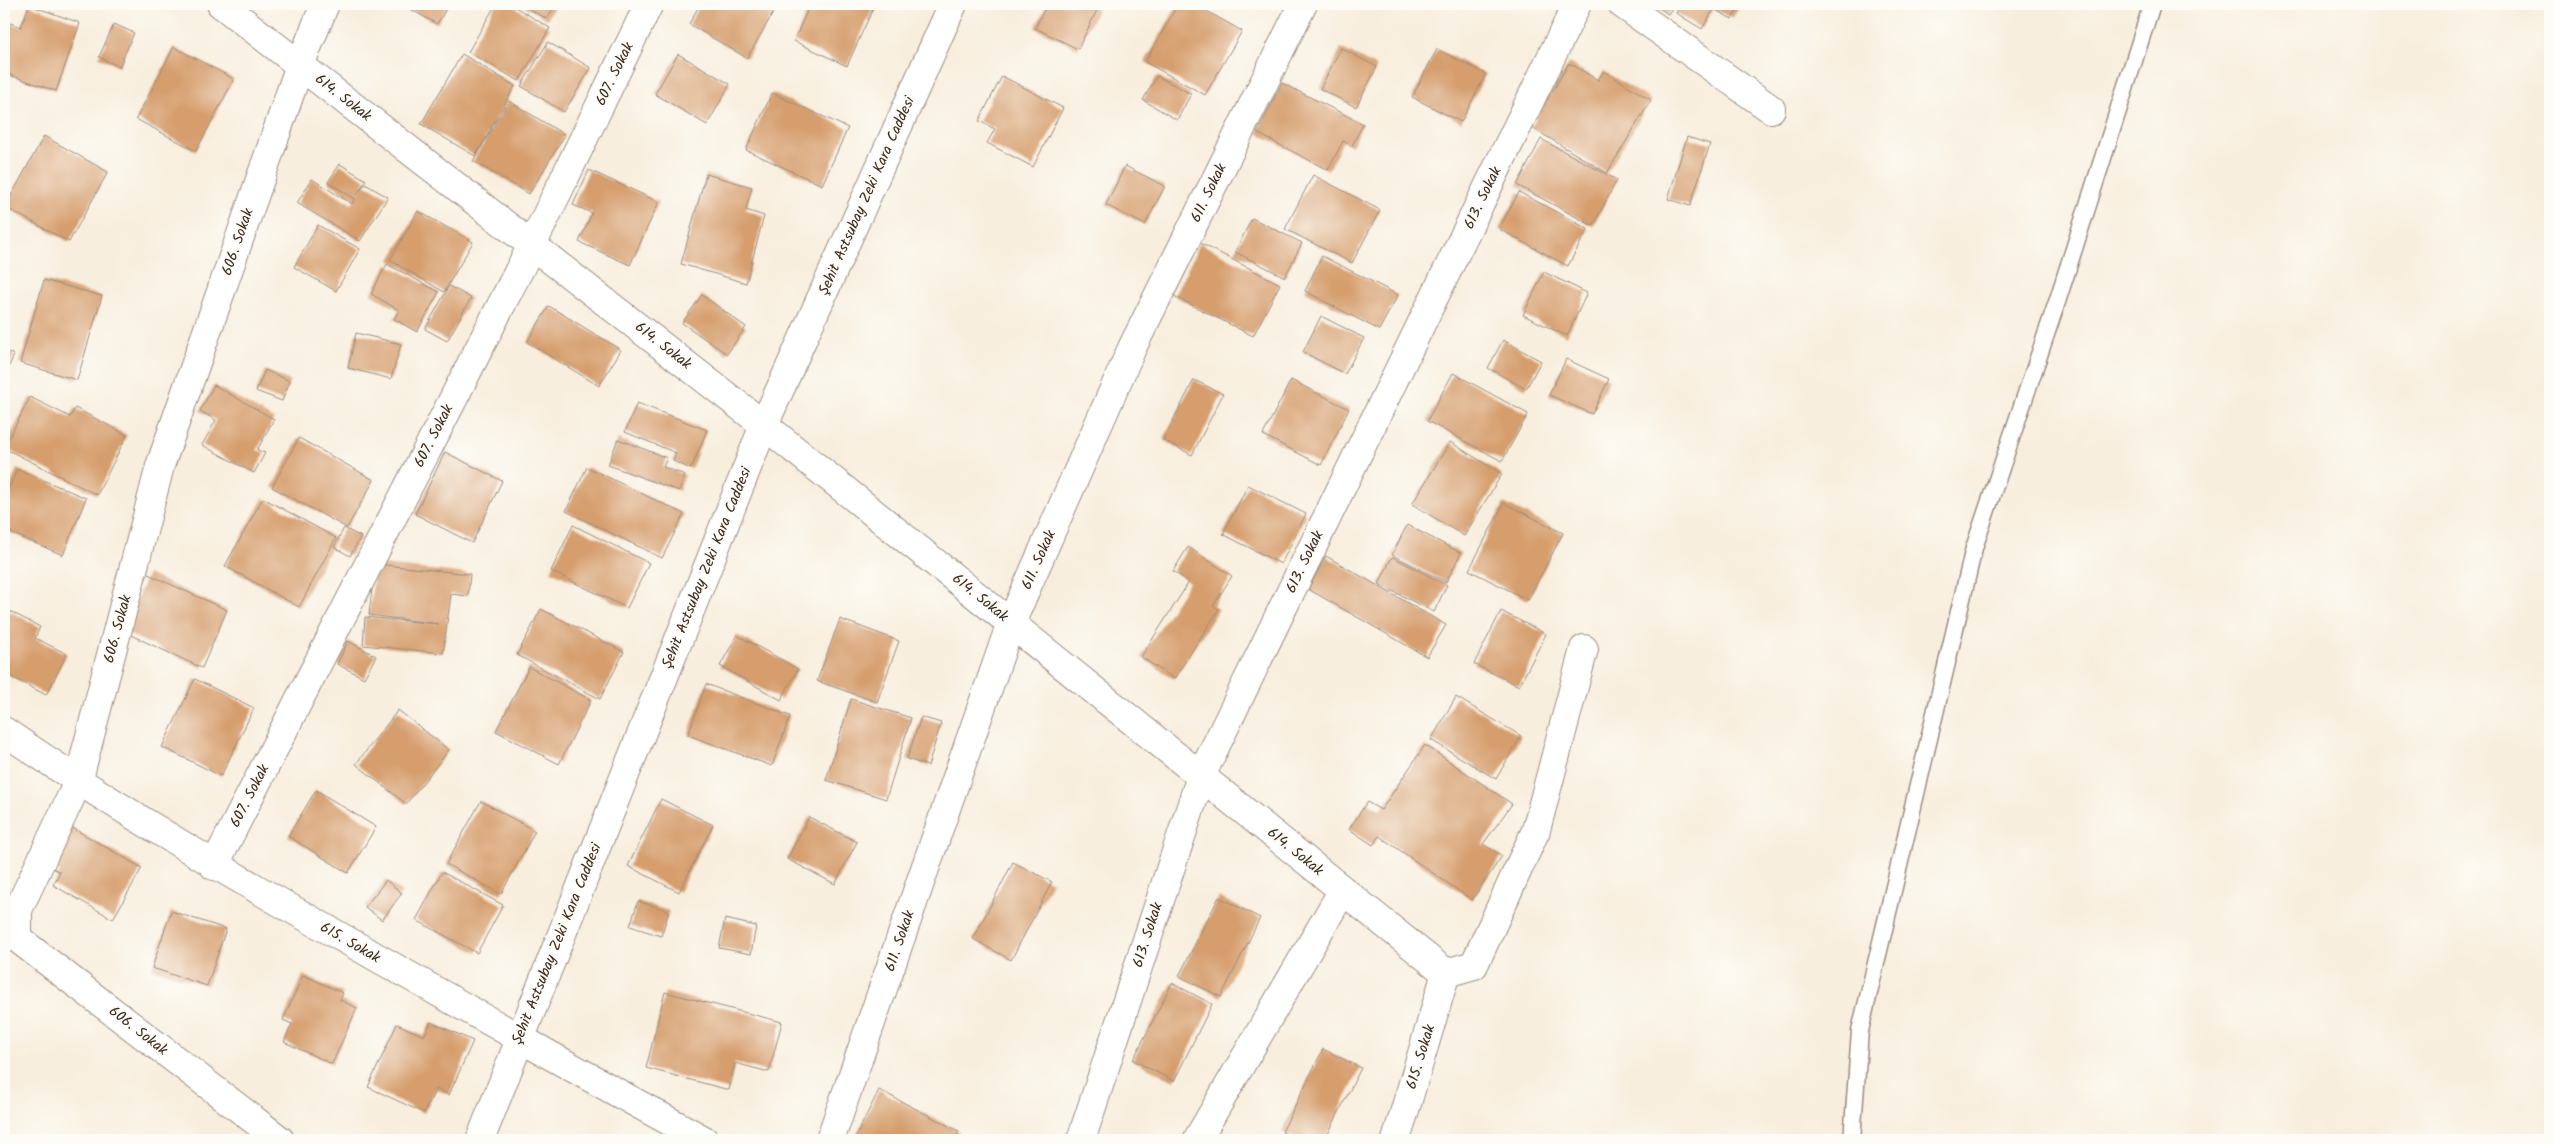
<svg xmlns="http://www.w3.org/2000/svg" width="2554" height="1144" viewBox="0 0 2554 1144" font-family="Kalam,sans-serif">
  <rect width="100%" height="100%" fill="#fdfcf7"/>
  <filter id="ink" filterUnits="userSpaceOnUse"><feTurbulence type="fractalNoise" baseFrequency=".02" numOctaves="2"/><feDisplacementMap in="SourceGraphic" scale="10" xChannelSelector="R" yChannelSelector="G"/><feConvolveMatrix kernelMatrix="1 2 1 2 8 2 1 2 1" color-interpolation-filters="sRGB"/></filter>
  <filter id="wash" filterUnits="userSpaceOnUse"><feTurbulence type="fractalNoise" baseFrequency=".0096" numOctaves="4" result="noise"/><feDisplacementMap in="SourceGraphic" scale="20" xChannelSelector="R" yChannelSelector="G"/><feGaussianBlur stdDeviation="1.12" result="paint"/><feColorMatrix in="noise" values="0 0 0 0 0 0 0 0 0 0 0 0 0 0 0 0 0 1.4 0 .05"/><feComposite in="paint" operator="in"/></filter>
  <g filter="url(#wash)">
    <rect width="100%" height="100%" fill="#f8eedd"/>
    <g id="blocks">
      <path fill="#d69e6d" d="M401 4H449L437 24Z
        M496 4H510L550 28 519 81 468 52Z
        M520 4H556L547 19Z
        M700 4H770L776 8 747 58 689 24Z
        M810 4H875L847 66 794 41Z
        M1047 4H1100L1078 49 1035 28Z
        M1178 4H1194L1242 31 1205 95 1145 62Z
        M1653 4H1675L1668 14Z
        M1681 4H1735L1740 6 1732 19 1714 9 1702 29 1676 13Z
        M29 5 80 23 56 91 4 73V30L7 22 21 27Z
        M114 24 134 33 119 67 99 57Z
        M548 42 591 68 564 112 521 86Z
        M174 47 234 79 196 151 136 119Z
        M1341 48 1377 67 1356 107 1320 89Z
        M1437 49 1486 74 1461 122 1412 97Z
        M462 54 515 86 475 156 421 124Z
        M678 54 730 84 707 125 655 94Z
        M1569 63 1598 80 1604 71 1651 100 1607 173 1531 127Z
        M1002 76 1063 108 1033 167 987 143 995 129 979 121Z
        M1157 76 1191 94 1177 120 1143 100Z
        M1282 83 1363 124 1352 146 1343 141 1328 170 1257 133Z
        M772 93 848 128 822 185 746 150Z
        M509 101 565 135 529 194 473 161Z
        M44 136 108 172 69 242 5 207Z
        M1687 137 1710 144 1690 206 1668 199Z
        M1541 139 1617 180 1593 226 1517 185Z
        M340 164 366 180 357 195 365 184 388 197 360 241 297 203 312 179 352 204 355 199 328 182Z
        M1125 166 1165 186 1145 225 1106 205Z
        M589 170 659 202 630 265 579 242 592 213 573 205Z
        M706 174 752 187 746 210 764 216 746 283 681 264Z
        M1313 175 1380 210 1352 263 1285 229Z
        M1519 192 1588 229 1568 266 1499 229Z
        M418 211 473 242 444 292 390 260Z
        M1252 218 1302 243 1285 277 1235 252Z
        M318 225 360 249 336 291 294 267Z
        M1200 243 1280 284 1253 336 1174 296Z
        M1322 256 1398 295 1379 330 1305 291Z
        M387 264 439 292 417 332 394 319 399 310 371 294Z
        M1544 272 1587 293 1567 336 1523 315Z
        M44 280 102 296 77 380 20 363Z
        M449 286 471 298 447 341 425 329Z
        M702 295 746 327 727 354 682 323Z
        M549 306 621 350 599 386 527 342Z
        M1321 316 1364 338 1345 374 1303 352Z
        M356 333 401 344 391 379 348 368Z
        M1503 340 1541 361 1526 389 1488 368Z
        M4 351 14 355 4 377Z
        M1566 359 1609 379 1592 414 1549 395Z
        M265 370 290 381 282 401 256 391Z
        M1453 373 1528 414 1502 461 1427 421Z
        M1194 380 1223 394 1192 455 1163 440Z
        M1291 380 1349 409 1321 465 1263 435Z
        M214 385 274 419 257 450 265 453 254 473 202 445 216 420 200 411Z
        M30 397 70 417 75 408 127 435 97 495 4 448Z
        M637 403 707 430 691 469 673 461 676 453 625 432Z
        M299 438 374 480 347 528 272 487Z
        M618 439 667 458 663 467 685 475 679 491 608 465Z
        M1450 442 1502 474 1464 536 1412 504Z
        M445 452 502 481 472 543 415 514Z
        M587 467 684 514 662 558 566 511Z
        M17 469 86 498 63 555 4 530V500Z
        M1248 485 1306 514 1281 564 1223 534Z
        M263 498 336 538 299 607 225 566Z
        M1504 503 1563 533 1528 600 1469 570Z
        M573 525 649 563 627 608 551 571Z
        M1407 525 1461 553 1446 582 1392 555Z
        M344 528 361 537 350 556 334 547Z
        M1188 547 1232 576 1213 606 1219 609 1174 679 1141 657 1189 582 1173 571Z
        M1326 556 1446 625 1427 657 1308 589Z
        M1392 557 1447 585 1434 612 1379 584Z
        M375 564 470 574 468 596 451 594 443 653 363 645 365 617 439 624 369 615Z
        M148 574 227 610 202 668 122 631Z
        M4 608 40 627 35 638 67 654 46 695 4 673Z
        M541 609 624 652 600 699 517 655Z
        M1501 611 1546 634 1519 686 1474 664Z
        M840 619 899 641 877 702 817 681Z
        M737 635 798 669 781 700 720 666Z
        M348 641 376 656 364 678 337 664Z
        M529 667 591 700 559 764 496 731Z
        M195 679 254 708 221 776 162 747Z
        M706 684 790 716 772 766 688 735Z
        M1456 697 1521 736 1496 779 1431 740Z
        M851 699 911 718 886 799 826 780Z
        M398 710 449 750 406 804 356 764Z
        M921 717 941 723 928 766 907 759Z
        M1425 745 1512 804 1483 844 1502 856 1472 900 1379 836 1373 845 1349 829 1367 802 1381 810Z
        M316 790 376 827 348 873 288 836Z
        M661 799 713 825 679 892 628 866Z
        M481 801 535 831 501 894 446 864Z
        M809 817 857 842 835 884 787 859Z
        M64 823 142 868 113 919 53 885 60 872 42 862Z
        M1013 862 1052 882 1011 960 973 939Z
        M442 872 503 905 477 953 416 920Z
        M386 880 402 893 382 920 365 907Z
        M1219 897 1260 918 1221 997 1179 976Z
        M638 901 669 911 661 936 630 926Z
        M171 911 226 929 207 986 152 968Z
        M725 919 756 926 751 954 719 948Z
        M303 975 343 993 340 1000 357 1008 332 1064 284 1042 292 1024 283 1020Z
        M1172 983 1212 1004 1174 1081 1133 1060Z
        M665 992 782 1022 769 1072 735 1063 729 1090 646 1068Z
        M431 1022 473 1041 449 1095 436 1089 424 1113 368 1087 397 1024 424 1036Z
        M1323 1049 1361 1068 1325 1140H1299L1282 1132Z
        M879 1090 959 1131 955 1140H854Z"/>
    </g>
  </g>
  <g filter="url(#ink)">
    <use href="#blocks" fill-opacity="0" stroke="#9a8c7e" stroke-width="1"/>
    <g fill="none" stroke-linecap="round" stroke-linejoin="round">
      <g stroke="#9a8c7e" stroke-width="19">
        <path id="lane" d="M1852 1140 1860 1031 1974 548 2058 299 2152 4"/>
      </g>
      <g stroke="#9a8c7e" stroke-width="30">
        <path id="street" d="M221 4 764 425 1446 973
          M1622 4 1771 109
          M4 731C113 806 226 872 341 937 462 1006 582 1074 704 1140
          M78 782 160 466 300 65 325 4
          M214 866 532 245 649 4
          M1446 973 1474 965 1536 830 1584 649
          M480 1140 764 425 953 4
          M830 1140 1011 623 1132 348 1303 4
          M1081 1140 1201 776 1577 4
          M1197 1140 1343 890
          M1396 1140 1446 973"/>
      </g>
      <g stroke="#9a8c7e" stroke-width="30">
        <path id="secondary" d="M78 782 18 910V939L280 1140"/>
      </g>
      <use href="#lane" stroke="#fff" stroke-width="16"/>
      <use href="#street" stroke="#fff" stroke-width="28"/>
      <use href="#secondary" stroke="#fff" stroke-width="28"/>
    </g>
  </g>
  <g text-anchor="middle" dominant-baseline="central" stroke-width="5" stroke-linejoin="round" paint-order="stroke">
    <g font-size="15" fill="#3b2a1e" stroke="#fdfcf7">
      <text transform="translate(615 74) rotate(-64)">607. Sokak</text>
      <text transform="translate(343 98) rotate(38)">614. Sokak</text>
      <text transform="translate(1209 193) rotate(-64)">611. Sokak</text>
      <text transform="translate(867 196) rotate(-66)">Şehit Astsubay Zeki Kara Caddesi</text>
      <text transform="translate(1483 198) rotate(-64)">613. Sokak</text>
      <text transform="translate(238 242) rotate(-71)">606. Sokak</text>
      <text transform="translate(663 346) rotate(38)">614. Sokak</text>
      <text transform="translate(434 436) rotate(-63)">607. Sokak</text>
      <text transform="translate(1039 560) rotate(-66)">611. Sokak</text>
      <text transform="translate(1305 562) rotate(-64)">613. Sokak</text>
      <text transform="translate(707 568) rotate(-68)">Şehit Astsubay Zeki Kara Caddesi</text>
      <text transform="translate(980 598) rotate(39)">614. Sokak</text>
      <text transform="translate(118 629) rotate(-75)">606. Sokak</text>
      <text transform="translate(250 796) rotate(-63)">607. Sokak</text>
      <text transform="translate(1295 852) rotate(39)">614. Sokak</text>
      <text transform="translate(1148 935) rotate(-72)">613. Sokak</text>
      <text transform="translate(900 941) rotate(-71)">611. Sokak</text>
      <text transform="translate(350 943) rotate(30)">615. Sokak</text>
      <text transform="translate(557 944) rotate(-68)">Şehit Astsubay Zeki Kara Caddesi</text>
      <text transform="translate(138 1031) rotate(38)">606. Sokak</text>
      <text transform="translate(1421 1057) rotate(-73)">615. Sokak</text>
    </g>
  </g>
  <rect width="2554" height="1144" fill="none" stroke="#fdfcf7" stroke-width="20"/>
</svg>
